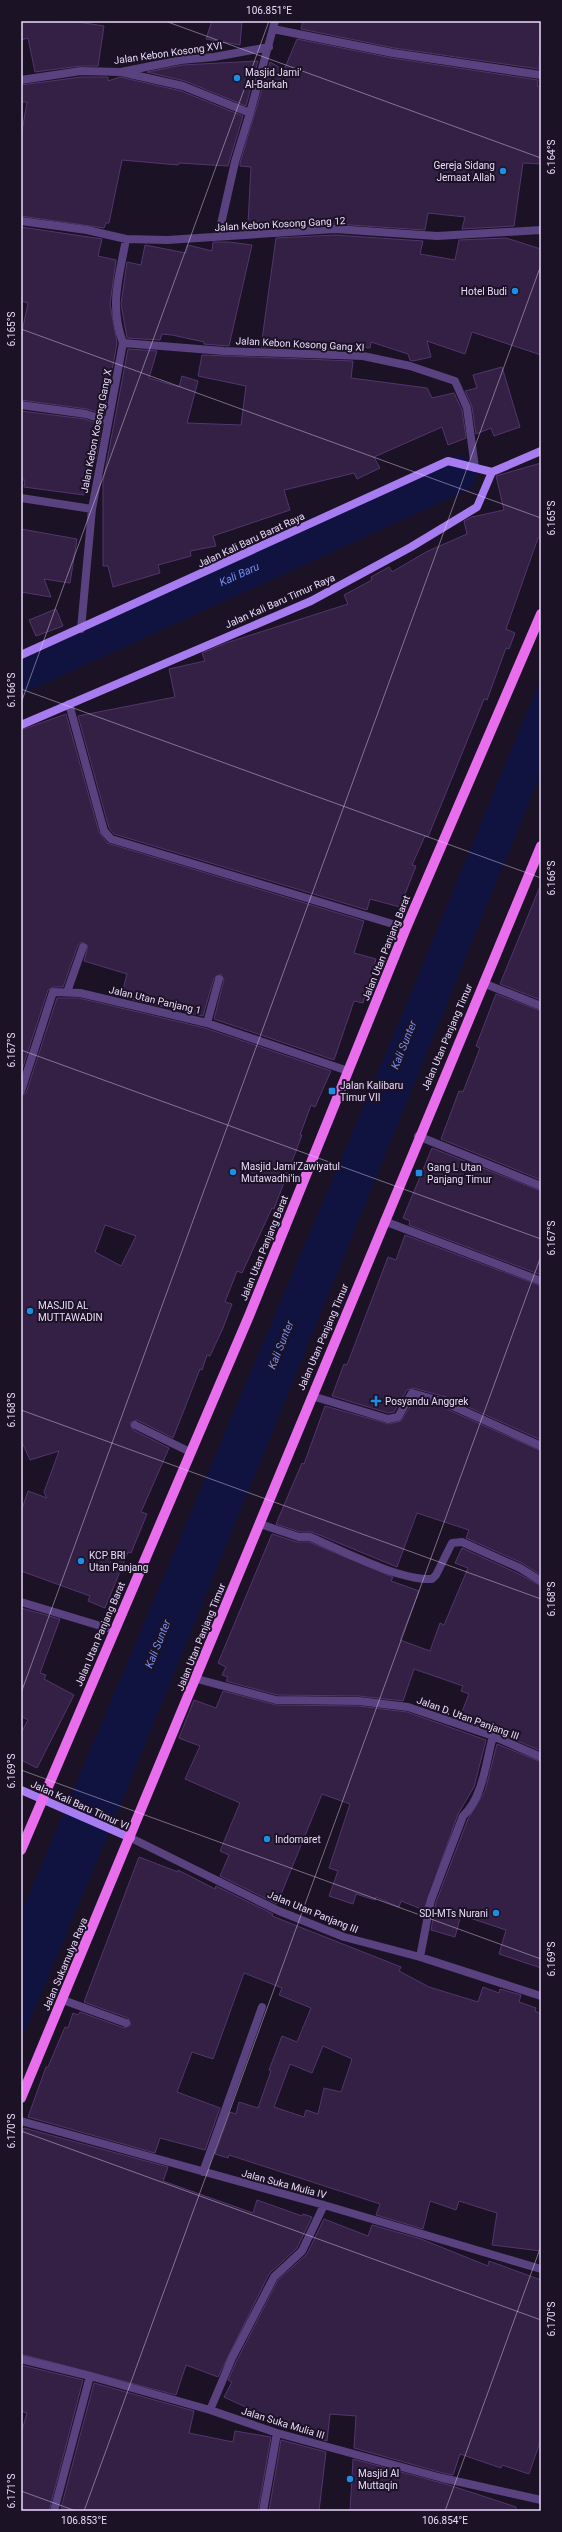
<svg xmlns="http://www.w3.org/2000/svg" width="562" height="2532" viewBox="0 0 562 2532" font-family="Roboto,sans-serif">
  <rect width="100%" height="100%" fill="#1c1225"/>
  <path fill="#101240" d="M541 678V773L109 1833 21 2041V1913L397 1027Z"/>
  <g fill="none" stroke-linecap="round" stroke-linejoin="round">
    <path stroke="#101240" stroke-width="37" id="s1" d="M21 674 458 474"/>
  </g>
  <path fill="#332044" stroke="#53356d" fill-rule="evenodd" d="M21 21 78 22 104 26 98 66H80L35 72 28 38 21 40Z
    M212 21H242L240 45 206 39Z
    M303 21H541L539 69 394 48 301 29Z
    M297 39 392 58 538 80 537 86 541 87V164L523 163 514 226 462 229 465 217 428 213 425 230 335 224 273 228 248 223 251 167 240 166V163L270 62 284 70Z
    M258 61 246 106 185 81 147 72 182 65Z
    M81 77H108V81L120 77 181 91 243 116 228 166 179 163 178 165 122 160 109 223H106L104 228 21 216V137L27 102H21V85Z
    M21 227 102 239 98 256 116 260 110 304 117 343 104 414 87 409 21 400V337L28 303 21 301Z
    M335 235 423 241 420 254 455 260 459 240 506 238 541 249V355L472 332 465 354 427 341 431 357 413 361 410 360 408 354 371 342 370 348 354 346V350L261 347 276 238Z
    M213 242H229L252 245 229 346 204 344V342L172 335 162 334 160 340 127 338 121 304 127 262 141 265 145 245 186 253 188 245 212 251Z
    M128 349 157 351 149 378 179 387 182 376 198 381 187 423 241 425 246 386 198 376 202 355 353 361 351 378 427 388 432 398 454 393 462 410 466 438 448 445 442 427 374 457 380 468 357 479 354 473 284 490 290 510 213 536 216 546 190 551 191 556 158 565 160 573 113 587 108 566H103V482Z
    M502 367 520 427 494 436 491 428 476 434 472 407 465 391 477 388 473 375Z
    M21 411 85 419 102 425 96 459H89L84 495 24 487 25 480H21Z
    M541 463V537L538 538 506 629 515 633 509 649 506 648 487 700 484 699 480 709 428 837 425 836 412 865 416 866 400 907 370 899 367 910 114 834 109 828 78 716 175 697 169 669 205 661 202 653 226 643 348 604 344 595 372 580 371 577 389 567 392 572 426 552 467 534 464 521 472 517 504 510 496 476Z
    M21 529 77 539 70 583 44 579 51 597 21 592Z
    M56 609 63 626 36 636 29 620Z
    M66 714 99 832 107 843 364 921 354 953 376 959 363 1003 354 1001 334 1060 214 1019 224 980 221 974 214 978 203 1016 121 997 127 974 84 961 88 946 82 942 78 945 63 987H53L48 990 21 1073V730Z
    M541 884V1000L500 984Z
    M496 994 541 1011V1180L441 1139 459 1091 463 1092 480 1048 476 1046Z
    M57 998H79L205 1028 331 1071 315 1107 311 1105 300 1135H302L274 1209 272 1208 242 1273 237 1271 225 1302 232 1304 223 1328 210 1356 207 1355 202 1370 200 1369 173 1438 137 1420 130 1423 133 1430 169 1448 141 1512 147 1514 131 1553 128 1552 105 1608 88 1601 90 1596 21 1571V1512L28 1491 47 1498 44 1492 59 1451 30 1460 21 1440V1096L26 1093ZM105 1225 136 1236 121 1266 95 1252Z
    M432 1148 541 1191V1275L409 1225 410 1221 403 1218Z
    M405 1235 541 1286V1440L446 1397 413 1388 407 1390 394 1412 388 1413 332 1396 344 1364 347 1365 388 1257 396 1260Z
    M415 1399 442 1407 541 1451V1575L522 1563 466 1538 469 1530 417 1513 397 1567 312 1532H300L276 1524 302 1463 304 1464 325 1406 389 1424 401 1421Z
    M272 1534 297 1542H309L393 1577 391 1581 419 1591 400 1640 430 1651 440 1623 444 1625 468 1568 455 1563 462 1548 517 1573 541 1586V1751L495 1731 459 1719 469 1694 461 1691 463 1686 414 1669 403 1701 359 1696 277 1695 226 1681 228 1677 222 1675 226 1667 218 1663Z
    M21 1608 60 1619 40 1673 46 1675 44 1679 74 1695 37 1768 21 1760V1733L28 1720 21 1716Z
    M223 1691 276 1705 359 1706 407 1712 486 1740 474 1787 458 1814 424 1910 401 1901 399 1907 376 1897 375 1900 356 1894 353 1904 329 1896 338 1871 329 1868 350 1804 322 1794 277 1904 220 1876 229 1855 220 1851 240 1803 185 1779 200 1746 179 1738 194 1700 216 1708Z
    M497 1744 541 1762V1968L499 1954 506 1930 461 1915 455 1937 431 1930 436 1902 468 1819 485 1791Z
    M139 1857 178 1872V1870L215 1889 216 1886 273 1914 272 1916 401 1967 399 1971 429 1987 478 2002 483 1987 499 1993 500 1989 521 1995 519 2002 536 2008 535 2011 541 2014V2251L492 2245 497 2213 459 2201 456 2210 430 2201 423 2229 376 2215 380 2204 229 2155 228 2158 215 2154 230 2112 236 2114 239 2102 258 2108 271 2071 269 2070 282 2036 297 2042 311 2008 279 1995 282 1988 244 1973 213 2059 192 2052 177 2092 220 2108 205 2150 160 2138 155 2153 28 2117 46 2067H48L65 2027 68 2028 73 2013 78 2015 80 2012 124 2028 131 2025 128 2018 84 2002ZM323 2046 352 2059 341 2092 324 2088 318 2114 306 2110 304 2117 274 2107 290 2064 312 2073Z
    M24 2128 168 2167 163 2181 253 2213 257 2200 302 2216 303 2214 312 2217 297 2248 269 2274 218 2377 186 2365 176 2395 21 2354V2135Z
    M324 2219 368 2236 372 2225 421 2239 488 2266 489 2261 541 2280V2439L529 2474 502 2465 501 2468 460 2454 453 2475 443 2473 354 2448 356 2416 330 2414 327 2441 306 2435 224 2397 232 2382 228 2380 237 2360 278 2280 307 2254Z
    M21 2365 83 2380 49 2511H21V2434L27 2413 21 2411Z
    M94 2383 194 2411 189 2433 233 2442 235 2431 271 2437 258 2511H69L61 2508Z
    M281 2440 326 2452 319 2511H269Z
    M353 2459 449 2485 516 2507V2511H350Z"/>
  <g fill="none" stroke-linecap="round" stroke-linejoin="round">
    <path stroke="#59427f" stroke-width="8" d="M273 29 393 53 541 75
      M121 72 183 86 250 113 235 162 218 237
      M21 80 81 71 121 72 181 60 214 57 269 47
      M250 113 275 21
      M21 221 87 230 126 239 167 240 335 229 437 236 541 230
      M123 343 224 351 363 356 410 366 455 381 467 408 475 468
      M21 405 86 414 108 421
      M21 498 92 509
      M81 629 92 509 123 343C109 304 119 279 126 239
      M69 704 104 831 111 839 406 928
      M483 983 541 1006
      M67 992 83 947
      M207 1023 219 979
      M21 1091 53 992 80 993 207 1023 348 1071
      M418 1136 541 1186
      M384 1221 541 1281
      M312 1396 388 1419 398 1417 412 1393 444 1402 541 1446
      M135 1425 190 1452
      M260 1524 299 1537H310C341 1550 400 1581 432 1579L436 1575 452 1543 462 1542 520 1568 541 1581
      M21 1602 114 1630
      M197 1679 276 1700 359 1701 408 1707 493 1736 541 1757
      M131 1838 279 1911 344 1937 420 1957 541 1996
      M420 1957 431 1900 463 1816C483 1798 486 1761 493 1736
      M63 2000 126 2023
      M21 2121 324 2205 541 2269
      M203 2172 262 2007
      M21 2359 90 2376 210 2410 277 2433 442 2478 541 2500
      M210 2410 232 2358 274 2277 302 2251 324 2205
      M54 2511 90 2376
      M263 2511 277 2433"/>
    <path stroke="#a67cf0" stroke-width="8" d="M21 655 448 461 492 472
      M21 725 311 601 411 547 477 507 492 472 541 451
      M21 1790 131 1838"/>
    <path stroke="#e96eee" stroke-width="10" d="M21 1850 249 1316 406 928 541 614
      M21 2098C198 1682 364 1262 541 846"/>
  </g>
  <path fill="none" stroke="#e9dafb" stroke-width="1" stroke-opacity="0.45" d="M165 21 541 158M21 329 541 518M21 689 541 878M21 703 269 21M21 1050 541 1239M21 1410 541 1599M21 1693 541 265M21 1770 541 1959M21 2131 541 2320M21 2491 76 2511M84 2511 541 1256M445 2511 541 2246"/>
  <g fill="#1c8ee5" stroke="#1c1225" stroke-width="1.5">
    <circle cx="237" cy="78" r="4"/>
    <circle cx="503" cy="171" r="4"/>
    <circle cx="515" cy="291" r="4"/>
    <rect x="328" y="1087" width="8" height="8" rx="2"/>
    <circle cx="233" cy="1172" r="4"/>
    <rect x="415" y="1169" width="8" height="8" rx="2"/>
    <circle cx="30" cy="1311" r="4"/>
    <path d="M374 1395h4v4h4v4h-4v4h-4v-4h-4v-4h4z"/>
    <circle cx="81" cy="1561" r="4"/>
    <circle cx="267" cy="1839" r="4"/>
    <circle cx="496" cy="1913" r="4"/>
    <circle cx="350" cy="2479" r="4"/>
  </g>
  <g text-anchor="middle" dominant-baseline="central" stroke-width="4" stroke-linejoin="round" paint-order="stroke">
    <g font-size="10" fill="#e9dafb" stroke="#1c1225">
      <text transform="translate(168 53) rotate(-8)">Jalan Kebon Kosong XVI</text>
      <text transform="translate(280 224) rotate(-3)">Jalan Kebon Kosong Gang 12</text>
      <text transform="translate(300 344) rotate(3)">Jalan Kebon Kosong Gang XI</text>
      <text transform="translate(96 431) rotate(-79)">Jalan Kebon Kosong Gang X</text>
      <text transform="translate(251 540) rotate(-25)">Jalan Kali Baru Barat Raya</text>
      <text transform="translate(280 601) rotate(-24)">Jalan Kali Baru Timur Raya</text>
      <text transform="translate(386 948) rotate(-68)">Jalan Utan Panjang Barat</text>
      <text transform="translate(155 1000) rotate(13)">Jalan Utan Panjang 1</text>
      <text transform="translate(447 1037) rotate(-67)">Jalan Utan Panjang Timur</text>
      <text transform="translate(264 1248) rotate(-68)">Jalan Utan Panjang Barat</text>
      <text transform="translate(323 1337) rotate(-67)">Jalan Utan Panjang Timur</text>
      <text transform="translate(100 1634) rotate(-67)">Jalan Utan Panjang Barat</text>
      <text transform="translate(201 1637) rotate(-68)">Jalan Utan Panjang Timur</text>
      <text transform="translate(468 1718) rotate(20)">Jalan D. Utan Panjang III</text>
      <text transform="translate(80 1805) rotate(24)">Jalan Kali Baru Timur VI</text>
      <text transform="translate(313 1912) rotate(22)">Jalan Utan Panjang III</text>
      <text transform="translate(65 1964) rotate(-67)">Jalan Sukamulya Raya</text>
      <text transform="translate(284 2184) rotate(15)">Jalan Suka Mulia IV</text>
      <text transform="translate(283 2423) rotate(17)">Jalan Suka Mulia III</text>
    </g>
    <g font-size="10" fill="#e9dafb" stroke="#1c1225" text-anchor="start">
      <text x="245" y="72">Masjid Jami'<tspan x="245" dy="12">Al-Barkah</tspan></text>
      <text x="495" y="165" text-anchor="end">Gereja Sidang<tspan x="495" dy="12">Jemaat Allah</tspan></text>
      <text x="507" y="291" text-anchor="end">Hotel Budi</text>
      <text x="340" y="1085">Jalan Kalibaru<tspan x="340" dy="12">Timur VII</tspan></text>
      <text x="241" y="1166">Masjid Jami'Zawiyatul<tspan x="241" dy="12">Mutawadhi'in</tspan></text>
      <text x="427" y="1167">Gang L Utan<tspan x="427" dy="12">Panjang Timur</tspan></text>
      <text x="38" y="1305">MASJID AL<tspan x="38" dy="12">MUTTAWADIN</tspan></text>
      <text x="385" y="1401">Posyandu Anggrek</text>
      <text x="89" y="1555">KCP BRI<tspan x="89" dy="12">Utan Panjang</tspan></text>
      <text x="275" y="1839">Indomaret</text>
      <text x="488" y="1913" text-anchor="end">SDI-MTs Nurani</text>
      <text x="358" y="2473">Masjid Al<tspan x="358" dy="12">Muttaqin</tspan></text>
    </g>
    <g font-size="11" font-style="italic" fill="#748def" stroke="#1c1225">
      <text stroke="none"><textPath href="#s1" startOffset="240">Kali Baru</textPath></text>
      <text transform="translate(404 1045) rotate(-68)">Kali Sunter</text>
      <text transform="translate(281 1345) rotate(-68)">Kali Sunter</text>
      <text transform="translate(158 1644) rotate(-68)">Kali Sunter</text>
    </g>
  </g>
  <rect width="562" height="2532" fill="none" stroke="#1c1225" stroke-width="44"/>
  <rect x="22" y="22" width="518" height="2488" fill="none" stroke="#e9dafb" stroke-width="1.5"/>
  <g font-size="10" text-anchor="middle" fill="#e9dafb">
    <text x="269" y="14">106.851°E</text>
    <text transform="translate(551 157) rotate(-90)" y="4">6.164°S</text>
    <text transform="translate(11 329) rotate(-90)" y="4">6.165°S</text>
    <text transform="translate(551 518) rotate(-90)" y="4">6.165°S</text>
    <text transform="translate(11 690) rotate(-90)" y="4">6.166°S</text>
    <text transform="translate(551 878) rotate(-90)" y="4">6.166°S</text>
    <text transform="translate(11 1050) rotate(-90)" y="4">6.167°S</text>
    <text transform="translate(551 1238) rotate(-90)" y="4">6.167°S</text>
    <text transform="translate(11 1410) rotate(-90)" y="4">6.168°S</text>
    <text transform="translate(551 1599) rotate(-90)" y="4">6.168°S</text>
    <text transform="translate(11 1771) rotate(-90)" y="4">6.169°S</text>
    <text transform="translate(551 1959) rotate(-90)" y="4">6.169°S</text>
    <text transform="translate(11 2131) rotate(-90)" y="4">6.170°S</text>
    <text transform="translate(551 2319) rotate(-90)" y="4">6.170°S</text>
    <text transform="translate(11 2491) rotate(-90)" y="4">6.171°S</text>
    <text x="84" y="2524">106.853°E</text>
    <text x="445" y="2524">106.854°E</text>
  </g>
</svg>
